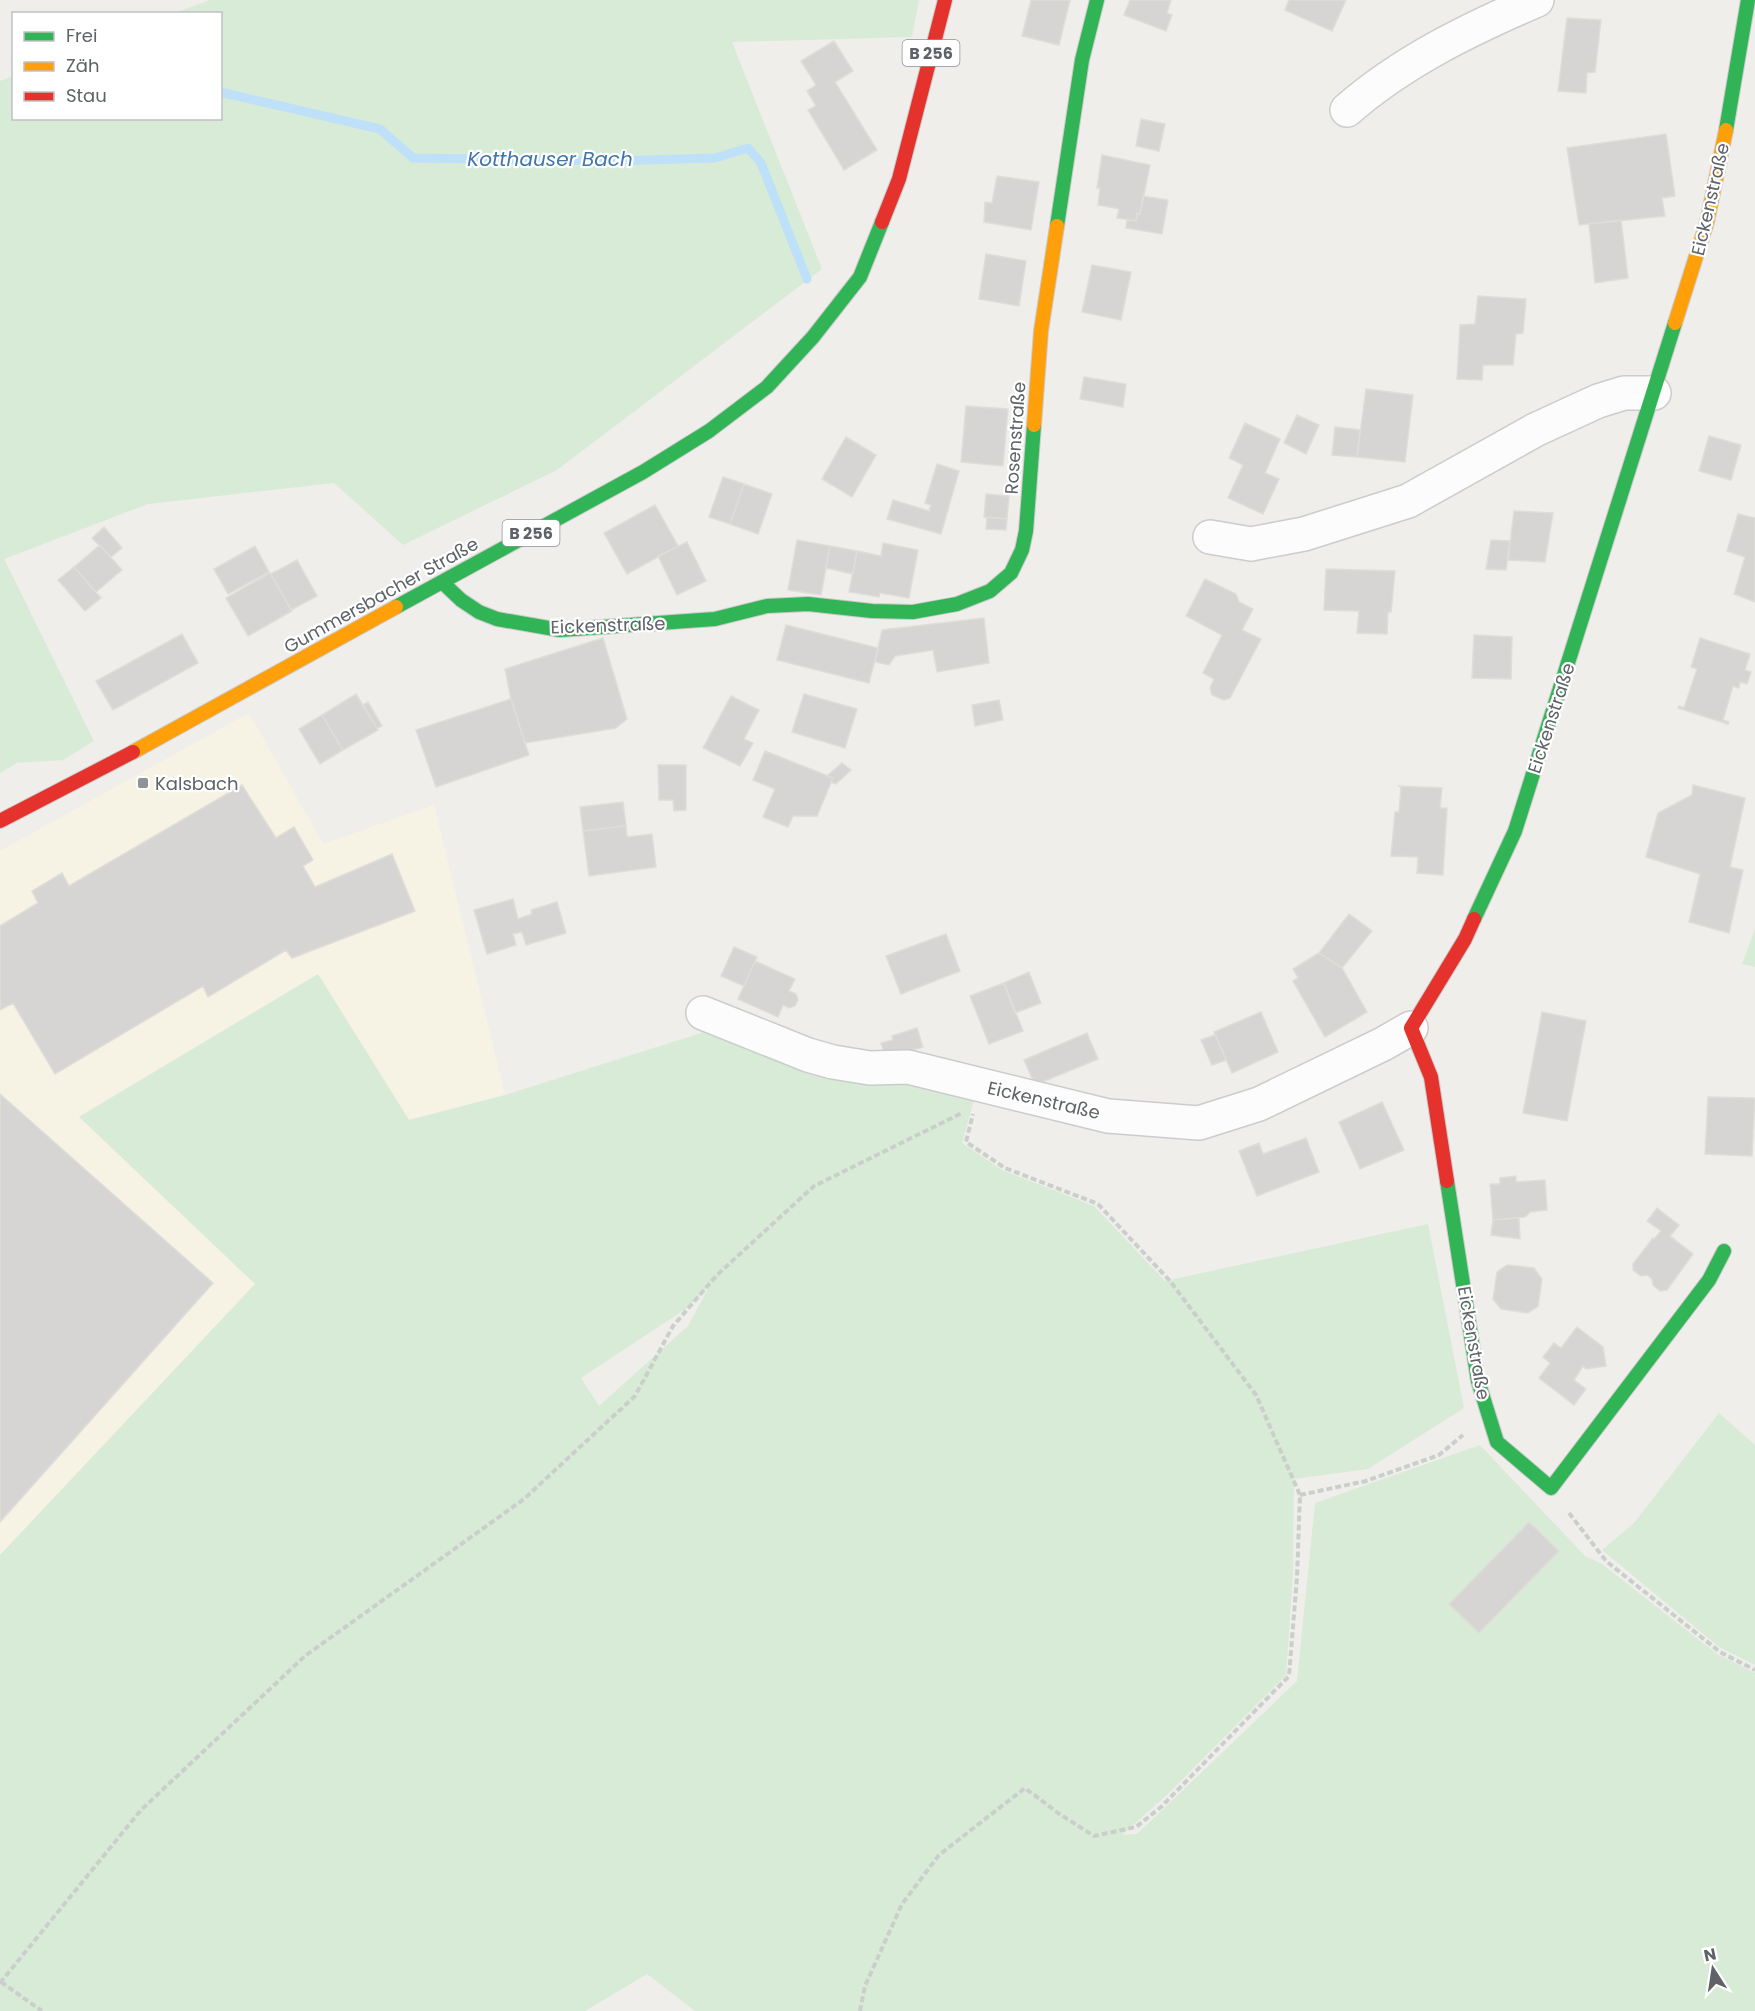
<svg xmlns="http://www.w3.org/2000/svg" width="1755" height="2011" viewBox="0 0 1755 2011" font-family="Poppins,sans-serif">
  <rect width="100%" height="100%" fill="#efeeea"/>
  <path fill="#f7f3e4" d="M249 713 323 844 434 805 505 1095 409 1120 318 974 79 1116 255 1284 0 1555V851Z"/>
  <path fill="#d8ebd6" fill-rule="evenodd" d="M210 0H919L912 37 732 42 822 269 557 470 403 545 334 483 148 504 4 559 94 741 63 760 17 763 0 773V81L13 76 14 118H220V14L175 13Z
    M1755 929V967L1742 964Z
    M318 974 409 1120 505 1095 739 1021 890 1080 974 1100 962 1143 1002 1170 1094 1206 1165 1281 1428 1224 1464 1408 1368 1469 1294 1479 1293 1576 1286 1675 1168 1794 1122 1835 1137 1834 1297 1681 1315 1503 1480 1445 1585 1556 1602 1564 1717 1654 1755 1673V2011H695L647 1974 585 2011H0V1555L255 1284 79 1117ZM709 1287 688 1326 599 1406 581 1378 687 1308Z
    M1719 1413 1755 1445V1665L1719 1647 1602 1550 1634 1523Z"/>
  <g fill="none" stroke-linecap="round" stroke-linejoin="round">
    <path stroke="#bfe0f9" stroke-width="9" d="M220 92 380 129 413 158 613 161 715 158 748 148 761 163 807 279"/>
  </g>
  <path fill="#d6d5d3" stroke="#deddd9" stroke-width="1.5" d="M1031 0H1070L1059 45 1022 36Z
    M1130 0H1171L1167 13 1172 15 1166 31 1124 15Z
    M1289 0H1346L1332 31 1285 10Z
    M1567 18 1601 20 1595 72 1587 73 1586 93 1558 91Z
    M834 41 853 71 835 82 877 150 844 170 808 110 816 106 807 91 816 85 801 61Z
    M1141 119 1165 124 1159 151 1136 146Z
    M1666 134 1675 196 1662 198 1665 216 1579 225 1567 148Z
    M1102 155 1150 165 1140 214 1137 213 1136 221 1117 218 1119 209 1098 205 1100 188H1097Z
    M997 176 1039 182 1031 230 984 222 985 202 992 203Z
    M1143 196 1168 200 1162 234 1126 228 1127 220 1136 221 1137 213 1140 214Z
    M1621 220 1628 278 1595 283 1589 224Z
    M986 254 1026 261 1019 306 979 299Z
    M1092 265 1131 272 1121 320 1082 312Z
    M1478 296 1526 299 1523 333 1516 334 1513 365H1483L1482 380 1457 379 1460 325 1475 324Z
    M1084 377 1126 384 1123 407 1080 399Z
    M1366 389 1413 395 1405 462 1357 457Z
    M966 406 1008 409 1003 466 961 462Z
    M1297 415 1319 425 1306 454 1284 443Z
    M1245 423 1280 439 1265 473 1279 479 1263 514 1228 498 1243 465 1229 458Z
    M1335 427 1360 430 1357 457 1332 455Z
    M1709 436 1741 445 1731 480 1699 471Z
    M846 437 876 455 852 497 822 479Z
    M937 464 959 471 941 534 887 519 893 500 929 511 931 505 925 503Z
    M723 477 744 484 730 524 709 517Z
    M744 484 772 494 758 534 730 524Z
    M986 494 1009 496 1007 519 984 517Z
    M655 505 678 546 627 574 604 533Z
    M1514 511 1553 513 1545 562 1508 560Z
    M1738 514 1755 518V602L1734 594 1745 557 1727 551Z
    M987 517 1007 519 1006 530 986 529Z
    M104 527 122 548 111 557 92 538Z
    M797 540 830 546 821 595 788 590Z
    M1491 540 1510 541 1506 570 1486 569Z
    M687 542 706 581 677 595 658 556Z
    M883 543 918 550 909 598 880 593 879 597 849 592 857 551 881 556Z
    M100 545 122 570 96 592 74 567Z
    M255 546 269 572 228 594 214 569Z
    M830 546 857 551 853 574 826 568Z
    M297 560 317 596 291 610 271 574Z
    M74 567 101 598 85 611 58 580Z
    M1326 569 1395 571 1391 612H1388L1387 634 1357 633 1359 611 1324 610Z
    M270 573 292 611 248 636 226 598Z
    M1205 579 1236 594 1239 602 1253 609 1242 630 1261 639 1230 698 1224 700 1212 695 1210 688 1214 679 1203 673 1222 635 1186 616Z
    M984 618 989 663 937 672 933 650 895 656 889 665 875 662 882 630Z
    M786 625 878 648 869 683 777 660Z
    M182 634 198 663 113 710 96 681Z
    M1474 635 1512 637 1511 679 1472 678Z
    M603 638 627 719 616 728 525 743 511 699 505 669Z
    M1700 638 1750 654 1745 670 1751 672 1747 684 1740 682 1739 688 1733 686 1723 720 1729 722 1728 724 1678 708 1679 706 1684 708 1697 669 1691 667Z
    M356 694 378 730 343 750 322 715Z
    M804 694 857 709 845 748 792 732Z
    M731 696 759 710 744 739 753 743 740 766 703 748Z
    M511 699 529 755 436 787 416 730Z
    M999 700 1003 720 975 726 972 705Z
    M368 702 382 726 377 728 363 705Z
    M322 715 343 750 320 764 299 729Z
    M765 751 833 778 817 816H793L788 827 763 817 775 789 753 780Z
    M842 763 851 770 836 784 831 782 833 778 827 776Z
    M658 765H686V810L674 811 673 800H659Z
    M242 785 276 838 294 827 313 860 303 866 315 887 392 854 415 911 292 958 286 950 208 997 203 986 55 1074 13 1003 0 1010V926L38 903 32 891 62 873 69 886Z
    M1693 785 1745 798 1730 867 1743 870 1729 933 1689 922 1700 874 1646 857 1658 813 1692 795Z
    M1398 786 1442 788 1440 808H1447L1443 875 1417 873 1418 857 1391 856 1395 812H1399L1401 787Z
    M623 802 626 826 583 831 580 807Z
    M626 826 627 837 652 834 656 867 589 876 583 831Z
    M513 899 518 919 532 914 531 910 557 902 566 933 526 945 522 932 513 934 516 945 487 954 474 910Z
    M1349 914 1372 931 1342 968 1319 953Z
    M946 934 960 971 901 994 886 956Z
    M734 947 757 957 744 986 721 976Z
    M1319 953 1342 968 1367 1012 1325 1037 1293 981 1298 978 1293 969Z
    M755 961 795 979 789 991 796 994 798 1000 795 1006 789 1008 783 1005 778 1017 738 999Z
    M1029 972 1041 1003 1015 1013 1004 983Z
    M1004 983 1023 1031 989 1044 970 996Z
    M1261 1012 1278 1052 1232 1073 1214 1032Z
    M1542 1012 1586 1021 1567 1121 1523 1113Z
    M917 1028 923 1047 897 1055H885L881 1043 893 1040 892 1036Z
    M1087 1033 1098 1059 1035 1085 1024 1060Z
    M1215 1035 1226 1060 1212 1065 1201 1040Z
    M0 1094 213 1283 0 1522Z
    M1708 1097 1755 1098 1752 1156 1705 1154Z
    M1382 1102 1404 1150 1360 1169 1339 1122Z
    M1306 1138 1319 1172 1257 1196 1239 1151 1259 1143 1263 1154Z
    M1516 1176V1182L1545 1180 1547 1210 1530 1212 1525 1217 1493 1220 1490 1184H1500V1178Z
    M1657 1208 1679 1225 1670 1236 1693 1254 1667 1290 1660 1291 1653 1285 1652 1279 1647 1275 1641 1276 1633 1270V1264L1653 1238 1654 1239 1661 1231 1647 1221Z
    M1519 1218 1520 1239 1491 1235 1493 1220Z
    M1507 1265 1534 1268 1542 1279 1538 1306 1528 1313 1501 1309 1493 1299 1497 1272Z
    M1577 1327 1603 1347 1606 1366 1586 1369 1583 1366 1574 1380 1586 1389 1574 1405 1539 1378 1550 1363 1543 1357 1554 1343 1561 1348Z
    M1529 1522 1559 1551 1479 1633 1449 1604Z"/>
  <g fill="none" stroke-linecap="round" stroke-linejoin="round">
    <g stroke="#cbcccc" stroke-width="36">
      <path id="street" d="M1347 110C1403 61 1470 29 1537 0
        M1210 537 1251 544 1304 534 1408 501 1535 430 1598 401 1624 393H1654
        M703 1013 808 1055 833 1062 870 1068 908 1067 1108 1116 1199 1123 1259 1104 1383 1044 1411 1028"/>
    </g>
    <g stroke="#cacacb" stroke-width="16">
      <path id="fast" d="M1726 130 1748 0
        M1057 226 1082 60 1097 0
        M442 582 461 600 479 612 497 619 560 630 715 619 767 606 808 604 872 611 913 612 957 604 990 591 1011 573 1022 550 1026 531 1034 425
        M396 607 643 472 709 431 767 387 813 337 860 277 882 222
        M1474 919 1515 831 1675 323
        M1447 1181 1478 1381 1497 1442 1551 1488 1709 1280 1724 1251"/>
    </g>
    <g stroke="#cacacb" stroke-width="16">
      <path id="slow" d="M1675 323 1707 222 1726 130
        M1034 425 1041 331 1057 226
        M133 752 396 607"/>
    </g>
    <g stroke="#cacacb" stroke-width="16">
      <path id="jam" d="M882 222 899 179 945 0
        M0 821 133 752
        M1447 1181 1431 1077 1411 1028 1465 939 1474 919"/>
    </g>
    <path stroke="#cacfcc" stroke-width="4" stroke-dasharray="6 3" stroke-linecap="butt" d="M1300 1495 1366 1481 1439 1455 1463 1435
      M1569 1513 1606 1561 1720 1652 1755 1670
      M1 1982 42 2011
      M0 1983 141 1810 305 1656 524 1499 635 1396 673 1326 717 1275 814 1186 962 1113
      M860 2011 865 1986 902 1904 939 1855 1025 1788 1058 1813 1094 1836 1136 1827 1161 1807 1289 1676 1297 1577 1300 1495 1256 1395 1170 1281 1098 1204 1005 1168 966 1142 973 1114"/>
    <use href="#street" stroke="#fdfcfc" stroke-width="33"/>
    <use href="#fast" stroke="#30b455" stroke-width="14"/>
    <use href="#slow" stroke="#ff9f0a" stroke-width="14"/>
    <use href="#jam" stroke="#e5322d" stroke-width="14"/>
  </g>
  <rect fill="#919496" stroke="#fff" stroke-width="2" x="137" y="777" width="12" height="12" rx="3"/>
  <g text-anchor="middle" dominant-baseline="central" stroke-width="4.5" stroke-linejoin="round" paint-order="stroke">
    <g fill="#fff" stroke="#8f9295" stroke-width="1.5">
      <rect x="902.5" y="40" width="57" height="26" rx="4.5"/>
      <rect x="502.5" y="520" width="57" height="26" rx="4.5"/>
    </g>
    <g font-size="16" font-weight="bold" fill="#5f6368">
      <text x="931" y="53">B 256</text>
      <text x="531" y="533">B 256</text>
    </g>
    <g font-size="18" fill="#5f6368" stroke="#fff">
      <text transform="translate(1710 199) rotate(-77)">Eickenstraße</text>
      <text transform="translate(1015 438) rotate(-86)">Rosenstraße</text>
      <text transform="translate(381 595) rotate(-29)">Gummersbacher Straße</text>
      <text transform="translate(608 625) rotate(-2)">Eickenstraße</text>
      <text transform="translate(1551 718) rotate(-72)">Eickenstraße</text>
      <text transform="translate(1044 1100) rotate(13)">Eickenstraße</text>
      <text transform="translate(1474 1343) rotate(80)">Eickenstraße</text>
    </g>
    <g font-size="18" fill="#5f6368" stroke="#fff" text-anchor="start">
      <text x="155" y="783">Kalsbach</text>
    </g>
    <g font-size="20" font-style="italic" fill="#4174aa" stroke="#fff">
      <text x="550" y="159">Kotthauser Bach</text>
    </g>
  </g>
  <rect x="12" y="12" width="210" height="108" fill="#ffffff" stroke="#bfc1c3" stroke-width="1.5"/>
  <rect x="24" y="32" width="30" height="9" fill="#30b455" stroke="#bfc1c3" stroke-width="1.5"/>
  <text x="66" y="42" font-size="18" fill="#5f6368">Frei</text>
  <rect x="24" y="62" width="30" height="9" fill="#ff9f0a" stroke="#bfc1c3" stroke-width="1.5"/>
  <text x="66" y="72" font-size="18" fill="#5f6368">Zäh</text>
  <rect x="24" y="92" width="30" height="9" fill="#e5322d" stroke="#bfc1c3" stroke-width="1.5"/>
  <text x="66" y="102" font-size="18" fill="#5f6368">Stau</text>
  <g transform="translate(1713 1969) rotate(348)" stroke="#ffffff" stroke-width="4.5" paint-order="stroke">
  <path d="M0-4.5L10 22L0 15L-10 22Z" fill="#5f6368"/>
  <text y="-9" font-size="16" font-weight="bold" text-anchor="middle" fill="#5f6368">N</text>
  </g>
</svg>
